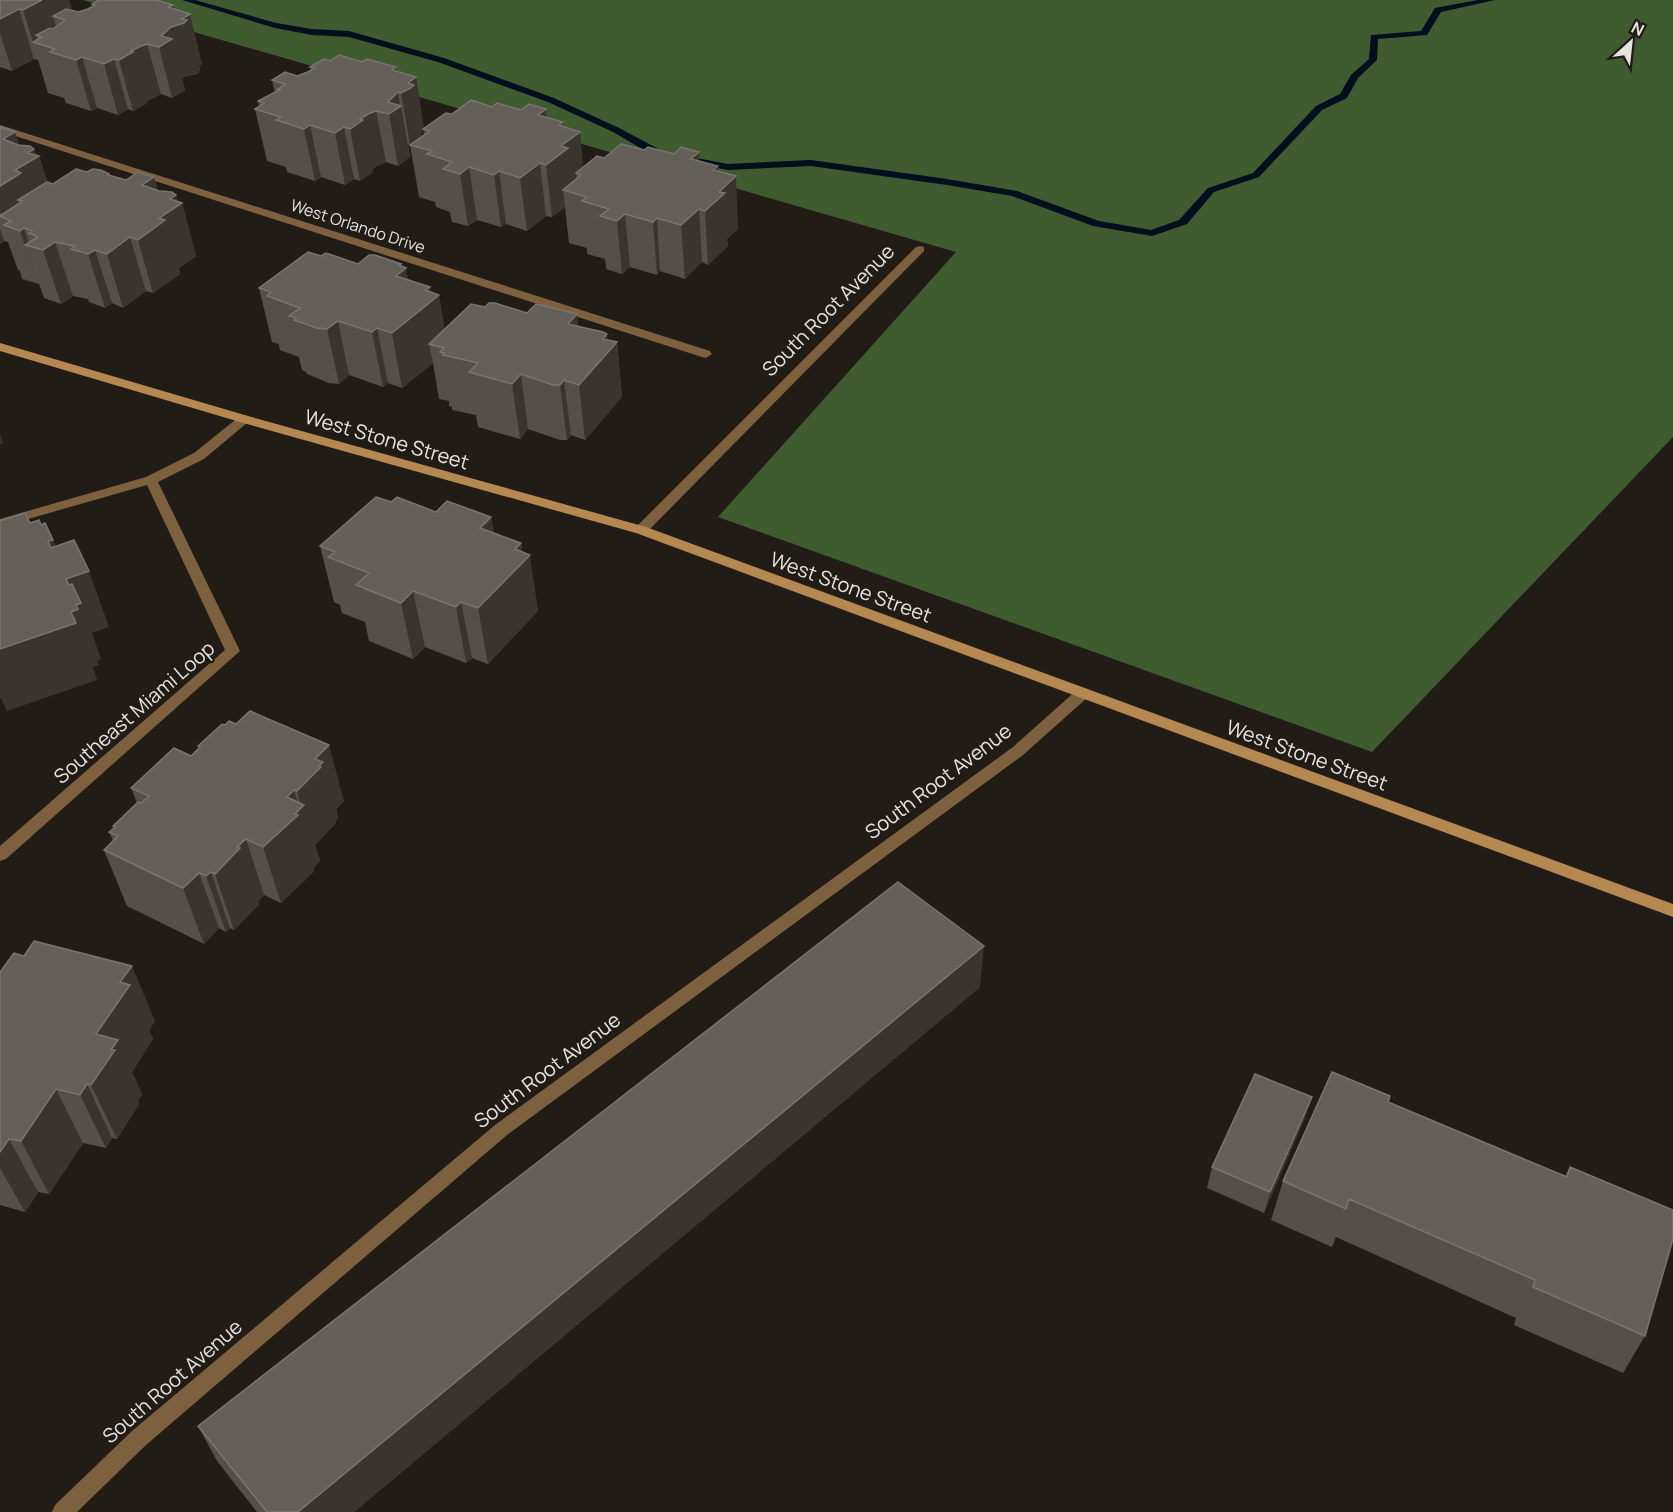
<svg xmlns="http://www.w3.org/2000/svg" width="1673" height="1512" viewBox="0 0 1673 1512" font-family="Manrope,sans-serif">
  <rect width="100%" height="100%" fill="#221c17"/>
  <path fill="#3f5b30" d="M83 0H1673V437L1372 752 718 517 956 252Z"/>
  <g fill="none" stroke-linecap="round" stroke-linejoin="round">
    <path fill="#000e1d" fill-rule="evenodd" d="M182 0H195L276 23 312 29 349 31 444 58 554 98 619 128 668 154 663 157 651 154 613 132 548 102 438 62 349 37 312 35 275 28Z
      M1478 0H1495L1441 12 1427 35 1378 39 1377 60 1358 78 1347 98 1322 110 1259 177 1214 192 1187 224 1152 236 1093 226 1012 196 947 185 811 166 728 170 681 161 676 158 681 155 728 164 811 160 947 179 1017 191 1099 221 1151 230 1179 220 1208 188 1253 173 1316 106 1340 94 1351 75 1369 59 1371 35 1421 31 1435 8Z"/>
    <path fill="#7d613f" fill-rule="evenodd" d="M0 125 710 351 712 354 706 358 702 357 0 131Z
      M244 415 248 416 250 419 248 422 204 459 158 482 240 651 6 859 0 861V846L225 650 147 485 0 527V519L146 477 194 453 240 416Z
      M1083 688 1088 689 1090 693 1088 697 1023 755 507 1135 146 1445 77 1512H52L55 1505 132 1431 495 1125 1013 747 1078 689Z"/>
    <path fill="#7d613f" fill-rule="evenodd" d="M920 246 924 247V251L646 533H636L634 530 636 527 916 247Z"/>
    <path fill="#b48850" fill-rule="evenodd" d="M0 343 248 416 646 527 1673 904V917L636 533 240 422 0 351Z"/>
  </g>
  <path fill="#554f49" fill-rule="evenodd" d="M0 0H69L72 11 78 12 93 7 92 4 174 9 202 64 199 66 200 70 197 74 184 77 182 79 185 90 172 98 161 94 147 101V103L133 111 128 109 118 115 97 108 91 111 66 103 64 98 48 93 38 60 34 59 12 71 0 67Z
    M330 61 362 62 396 67V71L424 128 452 114 492 107 547 118 563 122V127L584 167 604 158 644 150 674 154 699 152V161L718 171 738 229 727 239 728 246 708 265 702 262 685 279 660 271 657 275 630 267 622 274 606 269 605 259 587 254V248L569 243 565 207 552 217 546 216 527 231 506 224 501 227 477 220 468 226 452 222 450 212 436 207 435 202 419 197 410 145 408 144 410 157 398 166 386 162 377 166 373 169V172L360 181 354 179 345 185 321 177 315 181 287 172 286 167 267 161 255 109 259 107 258 101 275 93 272 80 297 76 311 70 310 67ZM423 129 424 134 422 136V130Z
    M0 127 19 145 39 156 47 182 53 184 87 172 110 175 126 180 154 177 158 191 182 203 196 256 179 268 180 274 153 293 146 291 123 308 112 303 105 308 89 302 88 299 73 296 61 304 44 298 39 284 22 279 20 271 18 270 8 242 4 241 0 244Z
    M321 256 358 264 401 266 408 280 431 293 445 329 485 307 527 313 607 334V340L617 342 622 397 585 440 571 435 567 440H560L528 429 520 439 478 427 476 415 452 410V407L449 406V401L439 399 433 363 402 388 388 383 383 387 349 375 339 384 329 383 307 374 306 372 302 370 299 357 280 350 279 344 272 342 259 288Z
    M391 502 436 512 491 517 494 534 521 543 522 552 538 611 488 664 472 658 466 663 425 647 413 659 369 641 365 622 342 613 340 605 334 602 320 546Z
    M198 746 344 801 336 809 338 818 335 821 336 823 315 845 320 861 313 868 314 871 281 903 264 895 258 901 259 904 234 930 230 928 226 932 219 928 204 944 127 906 104 850 113 841 109 832 114 828 113 826 137 803 131 788 191 756 199 749Z
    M0 972 155 1021 149 1030 153 1039 132 1072 142 1094 138 1101 139 1104 117 1139 112 1138 106 1148 83 1143 49 1194 38 1192 25 1212 0 1205Z
    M980 987 354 1512H257L217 1461 198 1426Z
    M1388 1102 1565 1176 1570 1167 1645 1336 1623 1373 1514 1325 1516 1318 1336 1237 1332 1247 1271 1220 1283 1181Z
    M1305 1118 1264 1213 1207 1188 1212 1167Z"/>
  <path fill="#3a342e" d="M41 0H69L79 34 65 20 53 16 62 47 36 35 39 44 33 42 23 10Z
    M173 5 178 25 182 19 190 14 202 64 199 66 200 70 197 74 184 77 182 79 185 90 172 98 159 47 168 7Z
    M19 9 34 59 12 71 0 33V19Z
    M147 44 161 94 147 101V103L133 111 119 60 131 51Z
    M82 57 97 108 91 111 76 60Z
    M114 59 128 109 118 115 104 64Z
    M396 67 400 93 398 92 400 106H401L410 157 398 166 389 114 388 102 392 70Z
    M416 77 424 128 422 130V136L410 145 401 93 408 83Z
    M546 109 552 160 559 125 563 122 565 143 580 132 585 184 581 175 576 173 577 190H563L565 207 552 217 546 165 538 115Z
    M376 111 386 162 377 166 373 169V172L360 181 350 129 360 119 368 114Z
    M310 125 321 177 315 181 304 129Z
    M344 127 354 179 345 185 335 133Z
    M15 132 25 164 28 153 34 149 37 157 39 156 56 208 18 200 28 230 24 228 30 246 25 245 38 284 20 231 11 221 2 218 0 211V186L3 139Z
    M699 152 702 204 691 159Z
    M540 163 546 216 527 231 520 178Z
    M718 166 719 199V192L736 176 738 229 727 239 728 246 708 265 705 211 713 170Z
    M469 167 477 220 468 226 460 174Z
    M499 171 506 224 501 227 494 175Z
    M154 177 165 215 170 199 176 195 179 205 182 203 196 256 179 268 180 274 153 293 138 240 142 185Z
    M699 209 702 262 685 279 681 225Z
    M625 214 630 267 622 274 617 221Z
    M657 218 660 271 657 275 653 222Z
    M0 228 4 241 0 244Z
    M130 237 146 291 123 308 107 254Z
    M55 242 73 296 61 304 43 250Z
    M95 250 112 303 105 308 88 254Z
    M401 264 402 271 406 268 415 315 425 290 430 287 433 301 439 295 448 349 429 344 433 363 402 388 392 333 396 276 399 265Z
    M577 314 583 369 568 324Z
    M338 321 349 375 339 384 327 329Z
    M377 328 388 383 383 387 372 332Z
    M607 334 609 352 617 342 622 397 585 440 579 385 603 339Z
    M521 374 528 429 520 439 512 384Z
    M564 380 571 435 567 440 560 385Z
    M0 434 3 443 0 445Z
    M491 517 500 573 480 528Z
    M53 540 67 578 89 571 109 627 92 633 101 659 98 661 99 665 93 667 97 680 7 711 1 698 0 699V649L71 612 48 541Z
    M521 543 524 561 530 555 538 611 488 664 478 608 515 549Z
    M413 591 425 647 413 659 401 603Z
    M461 602 472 658 466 663 456 607Z
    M329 745 344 801 336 809 338 818 335 821 336 823 315 845 320 861 313 868 314 871 281 903 263 847 287 797 294 790 300 809 301 808 297 791 315 759Z
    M246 839 264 895 258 901 259 904 234 930 215 874Z
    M211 872 230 928 226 932 206 876Z
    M199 873 219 928 204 944 183 888Z
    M984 946 980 987 354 1512H298Z
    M132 966 155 1021 149 1030 153 1039 132 1072 142 1094 138 1101 139 1104 117 1139 91 1085 96 1034 120 982Z
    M87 1084 112 1138 106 1148 80 1095Z
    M56 1089 83 1143 49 1194 21 1141Z
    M1312 1097 1305 1118 1264 1213 1270 1192Z
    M9 1139 38 1192 25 1212 0 1168V1152Z"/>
  <path fill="#655f5a" stroke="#79746f" stroke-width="1.5" d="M0 0H42L23 10 19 9 0 19Z
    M99 0H157L173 5 168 7 190 14 182 19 187 20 184 23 171 27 161 36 172 39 159 47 147 44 139 47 131 51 133 52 119 60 114 59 104 64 82 57 76 60 50 52 55 49 33 42 42 37 36 35 50 28 53 29 65 20 53 16 66 9 78 12 88 9 95 5 92 4Z
    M339 55 362 62 367 59 396 67 392 70 416 77 408 83 414 85 411 88 401 93 398 92 388 102 401 106 389 114 376 111 368 114 360 119 363 120 350 129 344 127 335 133 310 125 304 129 276 120 281 117 255 109 264 103 258 101 281 89H278L285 84 272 80 285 72 297 76 308 72 315 68 310 67 324 59 330 61Z
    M471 100 492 107 497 103 521 110 529 104 546 109 538 115 563 122 559 125 580 132 561 146 568 148 546 165 540 163 520 178 499 171 494 175 469 167 460 174 443 169 452 162 427 154 432 151 410 145 430 131 423 129 446 113 452 114Z
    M0 127 15 132 3 139 18 145 30 146 34 149 28 153 39 156 15 170 21 173 0 186Z
    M621 144 644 150 648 147 674 154 681 147 699 152 691 159 718 166 713 170 736 176 719 192 725 193 705 211 699 209 681 225 657 218 653 222 625 214 617 221 600 216 609 209 582 201 587 197 563 190 581 175 576 173 597 156 604 158Z
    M76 169 87 172 93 169 101 170 109 174 108 175 126 180 138 172 154 177 142 185 159 191 172 192 176 195 170 199 182 203 159 218 165 220 138 240 130 237 107 254 95 250 88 254 71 249 75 246 55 242 43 250 25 245 38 237 29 233 32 231 24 228 20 231 4 225 11 221 0 216 23 201 18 200 47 182 53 184Z
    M308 252 321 256 326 253 358 264 369 255H375L401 264 399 265 406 268 396 276 430 287 425 290 439 295 392 333 377 328 372 332 338 321 327 329 317 328 294 320 296 318 289 316 300 308 267 296 271 292 259 288Z
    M489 303H495L527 313 536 304 577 314 568 324 603 332 607 334 603 339 617 342 579 385 564 380 560 385H553L521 374 512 384 469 372 478 363 443 355 444 353 440 352 444 348 429 344 471 304 485 307Z
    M376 497 391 502 397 497 436 512 447 501 491 517 480 528 521 543 515 549 530 555 478 608 461 602 456 607 413 591 401 603 356 585 369 573 328 557 335 552 320 546Z
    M25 513 30 523 39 520 41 525 45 523 53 540 48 541 51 548 74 540 89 571 66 579 69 585 72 584 81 603 76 605 78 609 71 612 76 623 0 649V521Z
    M250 711 329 745 315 759 323 762 319 766 321 767 297 791 294 790 287 797 304 805 295 814 298 815 263 847 246 839 237 847 240 848 215 874 211 872 206 876 199 873 183 888 104 850 118 836 109 832 115 827 113 826 138 802 141 803 149 796 131 788 174 748 191 756 200 747 198 746 222 724 225 725 229 721 236 724Z
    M898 882 984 946 298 1512H267L198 1426Z
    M34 941 132 966 120 982 130 985 96 1034 118 1040 111 1050H115L91 1085 87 1084 80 1095 56 1089 21 1141 9 1139 0 1152V972L14 953 24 956Z
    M1332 1072 1390 1096 1388 1102 1567 1177 1570 1167 1673 1210V1239L1645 1336 1533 1287 1535 1280 1349 1199 1346 1209 1283 1181Z
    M1255 1074 1312 1097 1270 1192 1212 1167Z"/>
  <g text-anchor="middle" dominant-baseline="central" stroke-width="4.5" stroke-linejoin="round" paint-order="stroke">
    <g font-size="16" fill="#e7e3e0" stroke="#221c17">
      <text transform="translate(358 226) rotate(18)">West Orlando Drive</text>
    </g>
    <g font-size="20" fill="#e7e3e0" stroke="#221c17">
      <text transform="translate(828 310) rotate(-45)">South Root Avenue</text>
      <text transform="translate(387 439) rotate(16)">West Stone Street</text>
      <text transform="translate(851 587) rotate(20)">West Stone Street</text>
      <text transform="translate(134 712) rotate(-41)">Southeast Miami Loop</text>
      <text transform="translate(1307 755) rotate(20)">West Stone Street</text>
      <text transform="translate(938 781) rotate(-37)">South Root Avenue</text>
      <text transform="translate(547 1070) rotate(-37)">South Root Avenue</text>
      <text transform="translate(172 1381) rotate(-41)">South Root Avenue</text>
    </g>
  </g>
  <g transform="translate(1631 42) rotate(27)" stroke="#221c17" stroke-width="4.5" paint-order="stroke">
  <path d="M0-4.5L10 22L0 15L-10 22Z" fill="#e7e3e0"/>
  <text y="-9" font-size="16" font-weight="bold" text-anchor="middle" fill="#e7e3e0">N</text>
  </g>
</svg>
